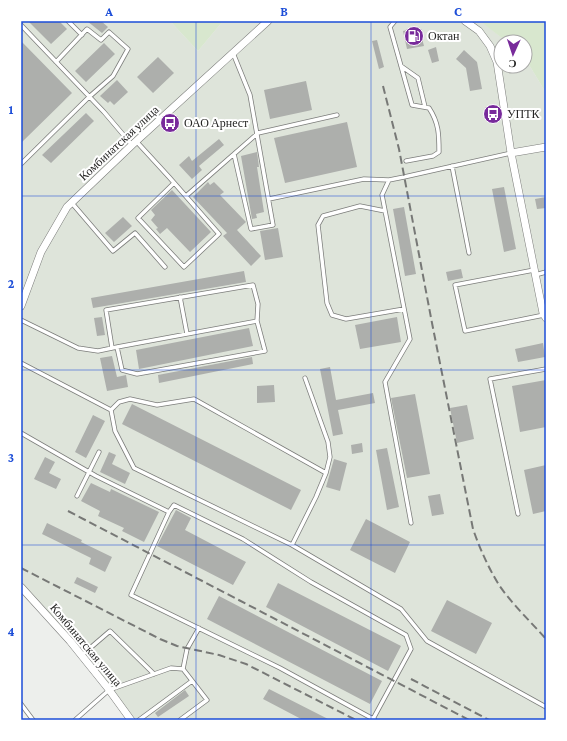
<svg xmlns="http://www.w3.org/2000/svg" width="567" height="741" viewBox="0 0 567 741" font-family="'Crimson Pro',serif">
  <rect width="100%" height="100%" fill="#edefec"/>
  <path fill="#dee4da" d="M21 21H170L198 51 223 21H481L507 42H501V66H525V58L546 93V720H129L21 584Z"/>
  <path fill="#d8e7ce" d="M170 21H223L198 51Z
    M480 21H546V93L525 58V42H507Z"/>
  <path fill="#adafac" d="M28 21H59L67 29 51 44Z
    M87 21H101L108 27 102 33Z
    M419 27 424 46 407 49 403 31Z
    M377 40 384 67 379 69 372 41Z
    M21 41 72 93 21 143Z
    M104 43 115 54 86 82 75 71Z
    M436 47 439 61 432 63 428 50Z
    M464 50 477 62 482 89 470 91 466 68 456 59Z
    M158 57 174 73 153 93 137 77Z
    M117 80 128 92 114 105 110 101 108 103 100 96Z
    M306 81 312 110 270 119 264 90Z
    M86 113 94 121 51 163 42 155Z
    M347 122 357 167 285 183 274 138Z
    M219 139 224 145 199 166 202 170 192 179 179 165 189 156 192 161Z
    M257 152 259 167H257L264 212 256 214 257 218 252 219 241 156Z
    M208 182 210 185 214 182 224 192 220 195 246 222 237 230 261 256 251 266 223 236 227 233 193 197Z
    M504 187 516 249 504 252 492 189Z
    M172 190 211 232 190 252 167 228 160 234 156 229 158 228 151 220 155 215 151 210Z
    M546 197V208L537 209 535 199Z
    M404 207 416 274 405 276 393 209Z
    M123 217 132 226 114 242 105 233Z
    M278 228 283 257 265 260 260 231Z
    M461 269 463 278 448 281 446 272Z
    M244 271 246 282 93 308 91 298Z
    M102 317 105 335 97 336 94 318Z
    M397 317 401 342 360 349 355 325Z
    M249 328 253 346 139 369 136 350Z
    M543 343 545 357 518 362 515 349Z
    M112 356 117 377 126 375 128 387 107 391 100 358Z
    M252 357 253 364 159 383 158 375Z
    M330 367 336 400 373 393 375 403 338 410 343 434 333 436 320 369Z
    M546 380V427L520 432 512 386Z
    M274 385 275 402 257 403V386Z
    M415 394 430 474 407 478 391 398Z
    M132 404 301 490 291 510 122 424Z
    M467 405 474 439 457 443 450 408Z
    M93 415 105 421 86 458 75 452Z
    M362 443 363 452 352 454 351 445Z
    M387 448 399 507 387 510 376 450Z
    M109 452 116 455 112 464 130 473 125 484 100 472Z
    M45 457 55 462 49 473 61 479 56 489 34 479Z
    M334 459 347 463 340 491 326 487Z
    M546 465V511L533 514 524 470Z
    M91 483 110 492 111 489 159 512 144 542 122 531 124 528 98 516 100 511 81 501Z
    M440 494 444 514 432 516 428 496Z
    M176 510 191 518 185 530 246 562 233 585 157 546Z
    M366 519 410 542 395 573 350 550Z
    M47 523 82 540 81 542 112 557 105 572 89 564 91 558 42 534Z
    M77 577 98 587 95 593 74 583Z
    M278 583 401 646 388 671 266 607Z
    M219 596 382 681 370 704 207 619Z
    M447 600 492 623 476 654 431 631Z
    M269 689 330 720H303L263 699Z
    M185 690 189 696 158 717 155 713Z"/>
  <g fill="none" stroke-linecap="round" stroke-linejoin="round">
    <g stroke="#7c7d7b" stroke-width="5">
      <path id="lane" d="M68 21 82 35
        M395 21 390 27 412 105 429 108C439 123 439 135 439 152L433 156 406 161
        M21 25 104 112 132 145
        M233 53 250 95 273 225 251 229 234 154
        M401 66 418 78 425 107
        M136 141 169 177 219 234 184 267 138 218 174 183
        M21 164 89 97 113 76 128 49 109 32 101 40 87 29 56 62
        M452 166 469 253
        M389 180 382 195 410 339 385 382 411 523
        M186 196 258 133 337 115
        M269 199 364 179 389 180 404 177 511 153
        M71 202 113 251 135 233 165 267
        M385 211 360 206 323 216 318 225 327 303 332 315 346 319 404 309
        M534 270 455 285 465 331 544 315
        M535 275 546 272
        M180 297 187 334
        M21 320 78 348 98 351 117 347 257 321 265 351 137 374 122 370 117 347
        M112 348 106 310 253 285 258 304 257 321
        M21 363 111 410
        M111 410 115 431 134 468 292 545 401 609 427 641 546 707
        M111 410 119 402 130 399 157 405 194 399 326 473
        M21 433 96 476 169 512 131 595 280 668 375 720
        M77 496 99 452
        M169 512 174 505 243 539 311 582 406 635 411 649 373 719
        M518 514 490 379 546 369
        M292 545 316 497 326 473 330 457 328 442 305 378
        M82 655 110 631 154 674
        M21 704 33 720
        M75 720 109 690 171 668 183 669
        M139 720 192 681
        M180 720 207 700 183 669 187 649 199 628"/>
    </g>
    <g stroke="#7c7d7b" stroke-width="8">
      <path id="street" d="M465 21 479 31 490 46 497 62 511 153 543 313 546 318
        M511 153 546 147
        M21 306 41 252 67 207 132 145 268 21
        M21 587 70 641 107 687 131 720"/>
    </g>
    <use href="#lane" stroke="#fff" stroke-width="3.5"/>
    <use href="#street" stroke="#fff" stroke-width="7"/>
    <path stroke="#777876" stroke-width="2" stroke-dasharray="8 4" stroke-linecap="butt" d="M383 86 399 149 432 323 473 529C480 549 488 567 499 585 512 604 530 621 546 639
      M68 511 469 720
      M21 568 160 639 177 646 219 655 246 664 356 720
      M411 679 489 720"/>
  </g>
  <path fill="none" stroke="#1d4ed8" stroke-width="1" stroke-opacity="0.55" d="M196 21V720M371 21V720M21 196H546M21 370H546M21 545H546"/>
  <defs>
    <g id="fuel-disc" transform="scale(1)"><circle r="9.5" fill="#782a9b" stroke="#fff"/><path d="M-5.5-6h7V0h2V4h1.3V-2.5L3-4.5l.8-.8L6-3V5H2.5V1h-1V6h-7ZM-4.2-4.7v3.2H.2V-4.7Z" fill="#fff"/></g>
    <g id="bus-disc" transform="scale(1)"><circle r="9.5" fill="#782a9b" stroke="#fff"/><path d="M-5-6H5V4H4V6H2V4H-2V6H-4V4H-5ZM-3.5-4V0h7V-4ZM-3.5 1.2v1.5H-2V1.2ZM2 1.2v1.5H3.5V1.2Z" fill="#fff"/></g>
  </defs>
  <g fill-rule="evenodd">
    <use href="#fuel-disc" x="414" y="36"/>
    <use href="#bus-disc" x="493" y="114"/>
    <use href="#bus-disc" x="170" y="123"/>
  </g>
  <g text-anchor="middle" dominant-baseline="central" stroke-width="4" stroke-linejoin="round" paint-order="stroke">
    <g font-size="12" fill="#252524" stroke="#fff" text-anchor="start">
      <text x="428" y="36">Октан</text>
      <text x="507" y="114">УПТК</text>
      <text x="184" y="123">ОАО Арнест</text>
    </g>
    <g font-size="12" fill="#252524" stroke="#fff">
      <text transform="translate(119 143) rotate(-43)">Комбинатская улица</text>
      <text transform="translate(86 645) rotate(50)">Комбинатская улица</text>
    </g>
  </g>
  <rect width="567" height="741" fill="none" stroke="#ffffff" stroke-width="44"/>
  <g transform="translate(513 54) rotate(183)"><circle r="19" fill="#ffffff" stroke="#a8a8a7"/>
  <path d="M0-3L7 15L0 10L-7 15Z" fill="#782a9b"/>
  <text y="-6" font-size="11" font-weight="bold" text-anchor="middle" fill="#252524">С</text>
  </g>
  <rect x="22" y="22" width="523" height="697" fill="none" stroke="#1d4ed8" stroke-width="1.5"/>
  <g font-size="13" text-anchor="middle" font-weight="bold" fill="#1d4ed8">
    <text x="109" y="16">A</text>
    <text x="284" y="16">B</text>
    <text x="458" y="16">C</text>
    <text x="11" y="114">1</text>
    <text x="11" y="288">2</text>
    <text x="11" y="462">3</text>
    <text x="11" y="636">4</text>
  </g>
</svg>
